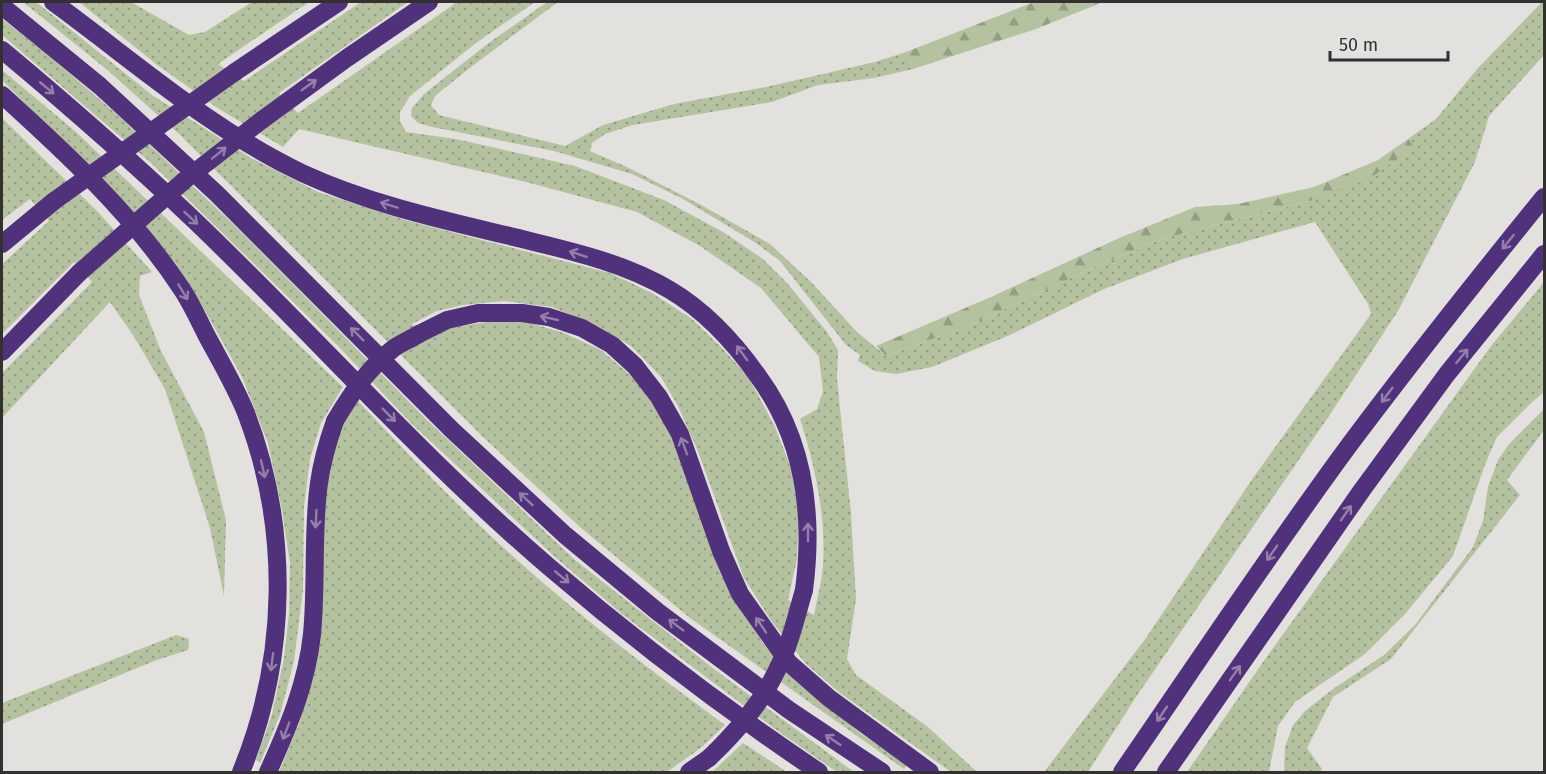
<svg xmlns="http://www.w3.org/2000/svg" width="1546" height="774" viewBox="0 0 1546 774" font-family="'Fira Sans',sans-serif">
  <defs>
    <pattern id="grass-dots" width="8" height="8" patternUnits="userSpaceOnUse" patternTransform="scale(1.5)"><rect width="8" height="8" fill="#b5c2a0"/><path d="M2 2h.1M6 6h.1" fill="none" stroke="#949e83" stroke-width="1.8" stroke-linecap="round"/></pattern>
    <pattern id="forest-firs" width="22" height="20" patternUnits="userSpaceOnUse" patternTransform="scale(1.5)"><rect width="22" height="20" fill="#b5c2a0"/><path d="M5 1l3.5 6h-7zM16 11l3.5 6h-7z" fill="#949e83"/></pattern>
  </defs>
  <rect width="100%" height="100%" fill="#e3e1de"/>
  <path fill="url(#grass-dots)" d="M23 2H35L40 5 152 95 251 158 318 192 405 220 610 273 652 293 692 319 723 349 749 378 775 427 792 471 799 513 797 559 788 600 814 615C817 599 822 581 823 565 826 515 815 466 800 419L817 409 823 391 819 357 761 288 700 246 637 212 530 183 299 129 283 147 219 109 156 64 79 2H131L189 35 205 32 252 2H309L218 64 244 81 361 2H408L279 93 298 113 457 2H535L476 43 410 96 400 112V121L406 132 456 139 575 166 664 200 723 232 763 259 788 284 827 332 838 350 837 379 851 513 856 599 847 659 856 675 928 727 977 772H951L840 693 806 664 772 622 744 578 697 449 678 406 661 377 631 346 595 325 552 307 504 301 463 305 437 311 412 324 422 340 449 328 486 322 524 321 564 333 601 350 629 374 648 392 673 439 720 572 737 603 765 646 807 688 860 733 907 765 904 769 690 618 581 528 483 437 180 135 105 68Z
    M547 2H558L467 70 435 96 431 105 439 115 565 146 603 125 674 104 766 87 875 62 906 52 913 69 874 78 818 85 772 102 633 125 605 134 592 143 590 151 629 168 701 205 770 244 811 282 857 332 886 356 968 326 1088 270 1161 239 1310 201 1413 147 1408 139 1436 119 1478 68 1542 2H1544V55L1489 116 1475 162 1398 311 1331 413 1136 697 1088 772H1044L1146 638 1253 478 1371 314 1368 304 1315 222 1183 259 1104 289 1010 335 932 367 896 374 875 371 858 361 860 355 846 345 780 261 756 243 683 199 632 174 554 151 432 127 418 123 411 116 412 108 424 94 486 45Z
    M2 19 42 50 119 116 233 224 427 420 575 560 714 669 854 772H837L775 729 622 614 555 557 413 425 337 345 151 163 2 35Z
    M2 70 75 131 343 387 321 423 310 459 304 507 303 590 294 661 280 715 260 763 256 760 272 714 284 658 289 613 290 564 282 510 268 443 242 377 207 314 176 264 120 200 2 80Z
    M2 118 98 212 152 272 140 276 139 295 161 351 204 432 226 520 224 596 210 528 165 389 133 335 110 302 2 418V373L92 282 74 262 2 334V264L49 221 30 199 2 220Z
    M1544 282V392L1531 403 1497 437 1486 462 1453 556 1405 614 1365 654 1295 702 1278 726 1269 772H1187L1268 655 1491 346Z
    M358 401C409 455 461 510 516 559 583 619 653 672 725 725L702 747 667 772H279L300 721 313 662 323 503 330 454 340 430Z
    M1544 409V430L1507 480 1520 495 1391 659 1333 697 1307 748 1322 769 1320 772H1284L1285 747 1293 725 1305 711 1333 689 1384 655 1415 625 1473 547 1483 521 1488 487 1498 460 1509 444Z
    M176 635 189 639 188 650 154 661 2 724V703Z
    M743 743 787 772H712Z"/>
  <path fill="url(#forest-firs)" d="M1034 2H1103L1036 29 913 69 906 52Z
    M1408 139 1414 147 1369 179 1310 201 1161 239 1088 270 968 326 886 356 876 346 991 297 1117 239 1195 207 1238 204 1314 187 1378 160Z"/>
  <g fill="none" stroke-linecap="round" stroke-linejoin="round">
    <path stroke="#50317b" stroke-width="18" d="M53 2C134 61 210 129 302 173 371 205 448 221 522 239 571 251 625 263 670 290 707 312 734 342 758 376 805 440 814 514 804 590
      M2 6 100 86 217 194 452 430 565 535 658 612 789 710 882 772
      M2 50C68 105 133 162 195 221 314 335 423 459 548 566 634 640 725 709 819 772
      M235 72 339 2
      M2 95C66 153 133 215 181 288 192 304 200 323 209 340 222 364 236 388 246 413 290 528 288 658 241 772
      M262 120 347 58 429 2
      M2 244 54 201
      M419 334 447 320 478 313H522L549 317 582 328 612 345 635 366 659 397 680 434 721 551 740 594 789 663 829 698 930 772
      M2 352 79 273
      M268 772C288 728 307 683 312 634 317 583 312 532 319 483 322 461 328 441 335 421
      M689 772 709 758
      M1122 772C1197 663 1271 551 1350 444 1413 360 1478 278 1544 197
      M1166 772 1362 490 1447 374 1544 254"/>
    <path stroke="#50317b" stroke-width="18" d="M54 201 235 72
      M79 273 186 179 262 120
      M335 421C351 394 369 367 394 348 401 343 411 339 419 334
      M709 758C736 732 761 704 777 670 790 645 796 617 804 590"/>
  </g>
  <defs><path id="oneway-shaft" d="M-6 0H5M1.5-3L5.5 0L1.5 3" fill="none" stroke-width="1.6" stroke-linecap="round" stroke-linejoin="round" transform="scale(1.5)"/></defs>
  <g stroke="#9280a8">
    <use href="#oneway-shaft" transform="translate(309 85) rotate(-36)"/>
    <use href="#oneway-shaft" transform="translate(47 88) rotate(40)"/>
    <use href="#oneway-shaft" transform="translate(219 153) rotate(-39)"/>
    <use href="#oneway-shaft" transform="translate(389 205) rotate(-163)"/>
    <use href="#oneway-shaft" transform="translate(191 218) rotate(43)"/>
    <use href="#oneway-shaft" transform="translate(1508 242) rotate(129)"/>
    <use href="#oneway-shaft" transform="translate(578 254) rotate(-162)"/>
    <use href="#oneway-shaft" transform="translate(183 292) rotate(59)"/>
    <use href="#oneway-shaft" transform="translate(549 318) rotate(-167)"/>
    <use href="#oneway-shaft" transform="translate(357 334) rotate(-135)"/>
    <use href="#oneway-shaft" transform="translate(742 353) rotate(-126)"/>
    <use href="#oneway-shaft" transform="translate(1462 356) rotate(-51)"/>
    <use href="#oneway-shaft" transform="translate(1387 395) rotate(127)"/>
    <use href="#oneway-shaft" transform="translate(389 415) rotate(45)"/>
    <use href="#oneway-shaft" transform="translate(684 446) rotate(-110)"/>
    <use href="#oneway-shaft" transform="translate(263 469) rotate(77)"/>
    <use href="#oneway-shaft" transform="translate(526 499) rotate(-137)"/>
    <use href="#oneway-shaft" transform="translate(1346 513) rotate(-55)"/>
    <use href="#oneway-shaft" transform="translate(316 519) rotate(93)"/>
    <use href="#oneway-shaft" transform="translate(808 532) rotate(-90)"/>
    <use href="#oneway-shaft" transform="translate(1272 553) rotate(125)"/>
    <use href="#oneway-shaft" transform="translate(562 577) rotate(40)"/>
    <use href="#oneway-shaft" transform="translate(676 625) rotate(-143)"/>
    <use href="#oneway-shaft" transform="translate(761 625) rotate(-124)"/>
    <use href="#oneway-shaft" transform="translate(272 662) rotate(98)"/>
    <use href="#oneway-shaft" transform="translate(1235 673) rotate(-55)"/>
    <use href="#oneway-shaft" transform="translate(1162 714) rotate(124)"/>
    <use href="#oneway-shaft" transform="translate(286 731) rotate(111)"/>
    <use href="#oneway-shaft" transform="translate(833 740) rotate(-146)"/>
  </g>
  <rect width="1546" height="774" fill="none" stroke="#323130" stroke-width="6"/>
  <path d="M1330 51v9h118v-9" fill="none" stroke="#323130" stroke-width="3"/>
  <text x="1339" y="51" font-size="18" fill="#323130" stroke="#e3e1de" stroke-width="4.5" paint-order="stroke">50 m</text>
</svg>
